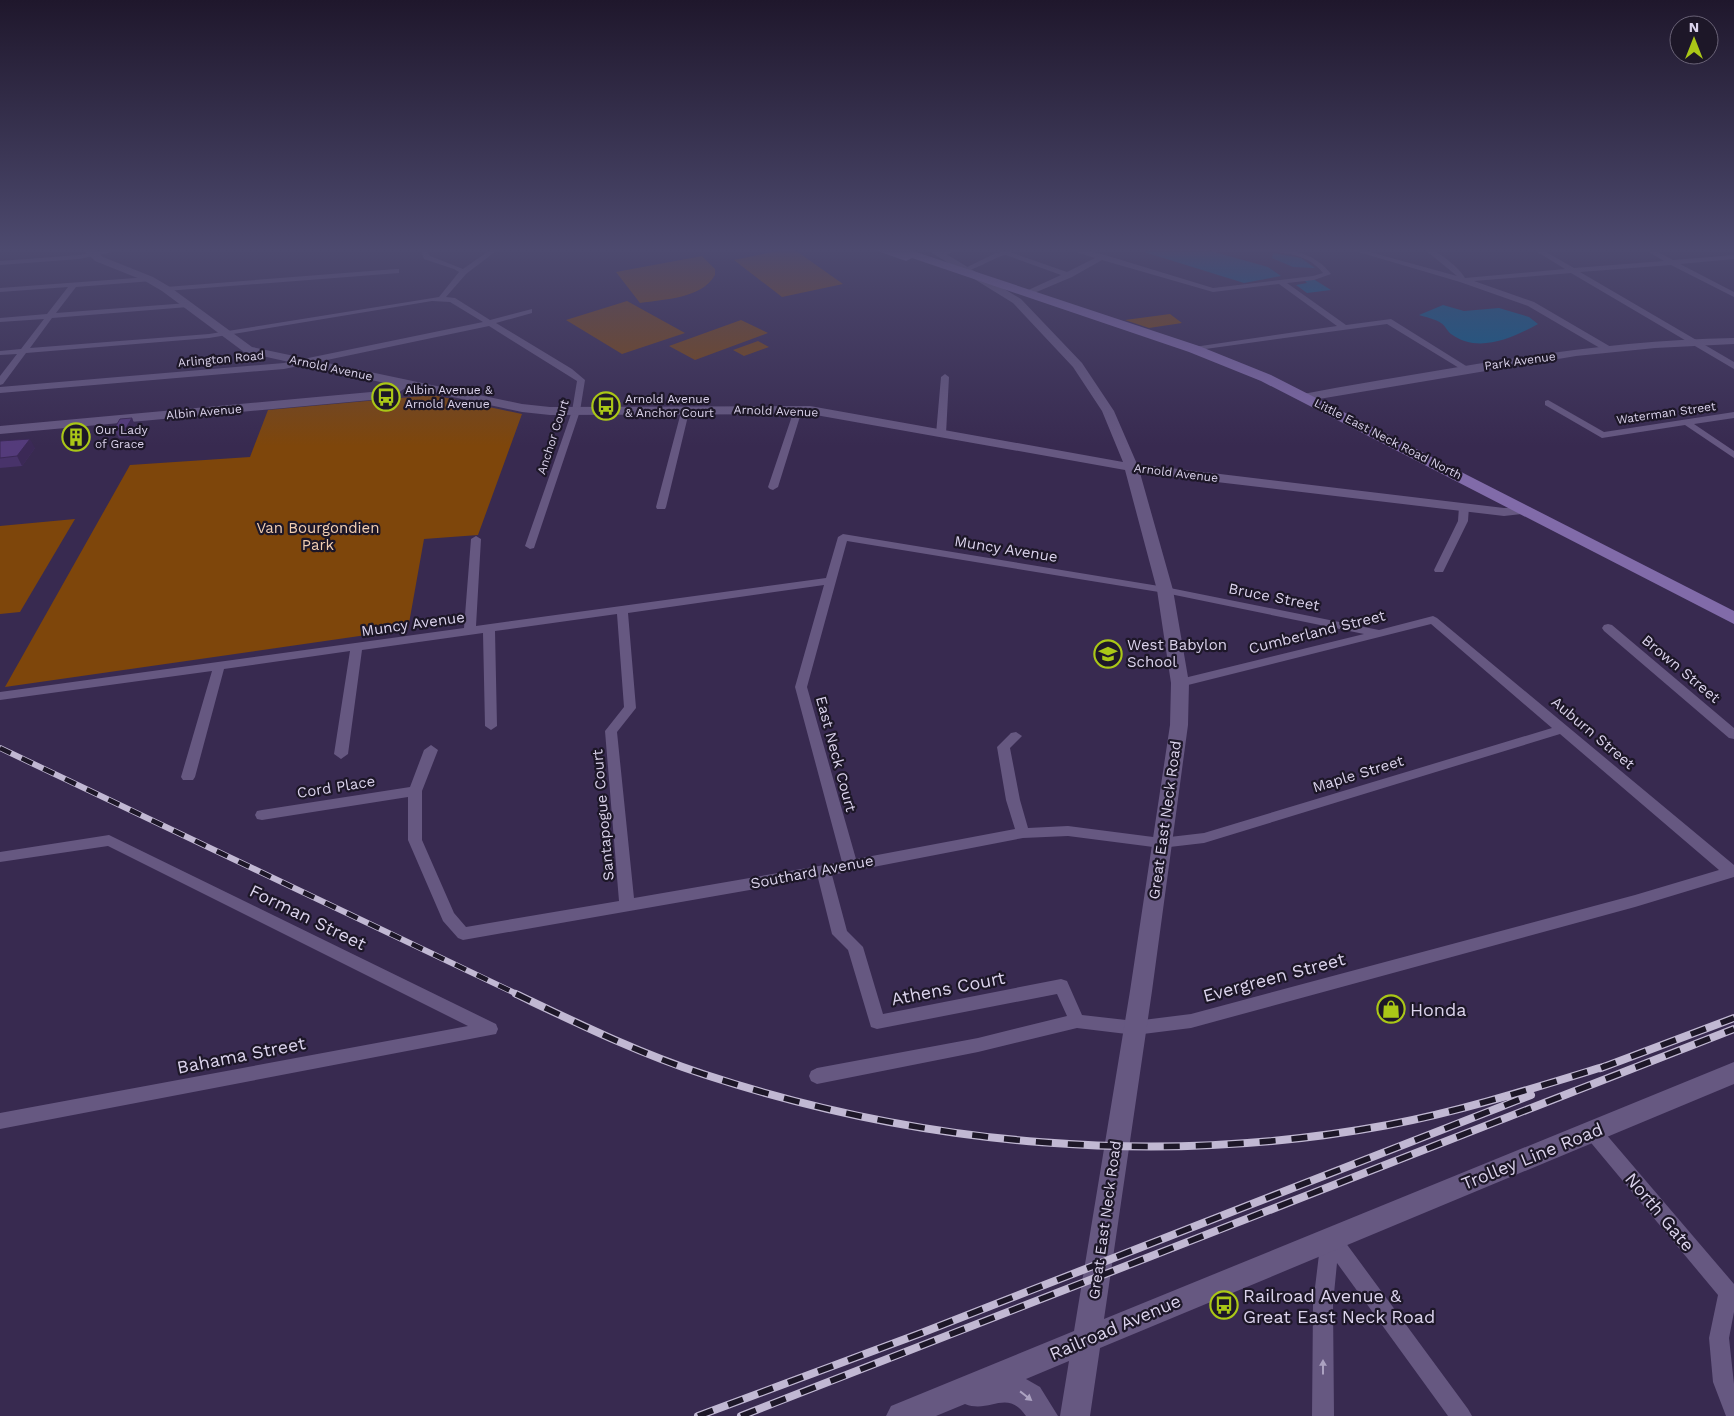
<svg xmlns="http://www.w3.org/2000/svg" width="1734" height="1416" viewBox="0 0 1734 1416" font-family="'Work Sans',sans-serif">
  <rect width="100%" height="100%" fill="#382a50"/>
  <path fill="#7e460b" d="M792 248 843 284 782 297 734 260Z
    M702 256 715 269V275C701 299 665 299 640 303L616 272Z
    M627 301 685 333 622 354 566 320Z
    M1170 314 1182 323 1149 328 1125 320Z
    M741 320 768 333 695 360 669 346Z
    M758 341 769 347 744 356 733 350Z
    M433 395 522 414 478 535 424 539 408 629 5 687 130 465 250 457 268 410Z
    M75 519 20 612 0 614V526Z"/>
  <path fill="#016190" d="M1152 248H1200L1268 267 1281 276 1244 283 1144 252Z
    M1273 253 1301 258 1315 268 1293 267 1272 258Z
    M1304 280H1315L1331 290 1307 293 1296 285 1307 283Z
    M1443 305 1464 311 1499 308 1529 317 1538 324C1513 338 1478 354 1451 334 1447 331 1445 325 1441 323 1435 319 1425 317 1419 315Z"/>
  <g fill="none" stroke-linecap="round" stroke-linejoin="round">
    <path fill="#665881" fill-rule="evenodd" d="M118 248H131L79 259 0 265V261L79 255Z
      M420 248H426L430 256 463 269 493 248H500L466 274 446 297 455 298 490 320 532 309V313L496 323 572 369 585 380 580 411 534 548 530 549 525 546 572 411 577 381 489 326 284 369 0 393V387L284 363 483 322 450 302 432 301 209 338 26 353 3 384 0 385V376L17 354 0 355V351L21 349 44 319 0 322V318L47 314 68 287 0 292V288L149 277H152V281L76 287 56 313 188 303 192 305 188 307 52 318 30 348 209 334 439 297 459 272 454 269 424 259Z
      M954 248H963L943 256 937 255Z
      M1065 248H1075L1105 255 1213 288 1313 276 1323 273C1304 248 1268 253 1241 250L1238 248C1271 248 1309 245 1331 274L1314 280 1287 283 1346 325 1391 319 1471 369 1464 371 1387 324 1191 351V347H1194L1337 326 1279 284 1213 292 1102 260 1072 277 1027 296H1024V292L1061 275 1006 255C995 256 969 275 961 270L996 253 1007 251 1067 272 1095 258Z
      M1345 248H1355L1457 276 1423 248C1434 247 1459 267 1465 278L1565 269 1531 248H1539L1574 268 1664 261 1642 248H1650L1673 260 1734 255V259L1680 264 1734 292V297L1671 265 1580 272 1734 362V369L1571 273 1474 281 1534 302 1611 347V351H1605L1528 306 1460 282Z
      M396 269H399V273L166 291 162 289 166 287Z
      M945 374 949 377 946 434 941 437 936 434 941 377Z
      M1548 400 1604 432 1734 412V418L1694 424 1734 451V458L1685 425 1602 438 1545 405V401Z
      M689 406 693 409 688 416 666 507 665 509H657L656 507 680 416 686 407Z
      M798 407 802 410 778 487 773 490 770 489 768 487 794 410Z
      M1464 504 1469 507 1468 521 1444 570 1443 572H1435L1434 570 1458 521 1459 507Z
      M843 534 1165 587 1379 630 1433 616 1437 618 1734 865V877L1635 907 1191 1028 1135 1035 1077 1028 978 1052 817 1084 811 1081 809 1076 811 1071 817 1068 978 1038 1067 1016 1057 994 877 1029 871 1027 848 950 832 934 818 878 463 940 458 938 443 921 408 840V797L262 820 257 819 255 815 257 811 262 810 410 787 424 750 431 745 438 750 422 791V840L454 913 466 927 619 901 605 731 624 707 617 614 495 631 497 726 491 730 485 726 483 633 362 650 348 754 341 759 334 754 350 651 224 669 195 777 193 780H183L181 777 212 671 0 700V692L464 628 471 539 476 536 481 539 476 626 826 578 838 537ZM847 541 1165 593 1364 634 1176 680 1174 683 1180 687 1431 624 1552 728 1204 833 1161 838 1068 826 1028 828 1020 800 1010 748 1022 736 1016 732 1011 733 997 747 1006 800 1015 829 856 859 807 687ZM824 585 795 687 842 862 634 898 617 732 636 708 628 613ZM1560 734 1719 870 1635 895 1191 1014 1135 1021 1082 1015 1067 981 1061 979 883 1014 863 947 847 931 832 875 1023 838 1068 836 1161 848 1204 843Z
      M1608 624 1612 625 1734 728V739L1729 738 1604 631 1602 628 1604 625Z
      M109 835 496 1024 498 1029 496 1034 0 1129V1113L468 1026 108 846 0 862V852Z
      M1593 1124 1599 1126 1734 1284V1312L1729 1338 1734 1384V1416H1726L1713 1382 1709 1338 1718 1295 1587 1138 1584 1132 1587 1126Z
      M1330 1229 1337 1231 1468 1409 1472 1416H1448L1337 1263 1333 1304 1334 1416H1312L1313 1304 1321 1238 1323 1231Z"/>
    <path fill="#665881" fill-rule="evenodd" d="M82 248H93L103 257 153 277 170 287 252 347 522 404 550 407 810 406 1123 462 1102 411 1073 367 1013 303 924 248H936L1021 299 1082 363 1114 411 1137 464 1504 508 1530 507 1532 510 1530 513 1504 516 1140 473 1173 590 1189 683 1188 725 1152 991 1104 1319 1734 1062V1084L1100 1348 1090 1416H1060L1069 1361 1026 1379 1040 1387 1058 1416H1026C1007 1388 990 1414 965 1404L936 1416H886L891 1406 1074 1331 1130 991 1170 725 1171 683 1157 590 1125 470 810 414 550 415 522 412 407 387 393 396 371 400 0 434V426L371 392 385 390 394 385 244 352 162 291 145 281 95 261Z
      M1734 338V344L1655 348 1576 356 1307 401 1301 397 1303 394 1335 388C1467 366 1599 340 1734 338Z"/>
    <path fill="#816ba9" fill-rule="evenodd" d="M869 248H904L1199 346 1271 375 1734 611V624L1261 381 1189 352 912 258 906 261Z"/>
    <g stroke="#c1b8d3" stroke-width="6">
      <path id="rail-far1" d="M0 748 519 995"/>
    </g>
    <g stroke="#c1b8d3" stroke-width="8">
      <path id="rail" d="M516 994C577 1023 638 1053 703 1074 922 1146 1161 1167 1388 1125 1462 1111 1534 1088 1606 1066
        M1601 1068 1734 1018
        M698 1416 924 1332 1531 1095
        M741 1416 1734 1029"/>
    </g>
    <use href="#rail-far1" stroke="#1d1728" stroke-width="4.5" stroke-dasharray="12" stroke-linecap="butt"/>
    <use href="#rail" stroke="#1d1728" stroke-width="5.5" stroke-dasharray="16" stroke-linecap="butt"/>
  </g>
  <path fill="#48336a" d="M132 418 136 428 130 437 119 438 114 429Z
    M0 441 35 448 22 466 0 468Z"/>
  <path fill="#3b2956" d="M132 418 136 428 130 437 126 428Z
    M30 439 35 448 22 466 17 456Z"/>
  <path fill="#543b7b" stroke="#3b2956" d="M132 418 126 428 114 429 120 419Z
    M30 439 17 456 0 458V441Z"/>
  <defs><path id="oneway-solid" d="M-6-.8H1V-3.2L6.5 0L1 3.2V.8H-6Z" transform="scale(1.25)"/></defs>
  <g fill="#aca2c1">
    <use href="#oneway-solid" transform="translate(1323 1367) rotate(-90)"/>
    <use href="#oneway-solid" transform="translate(1026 1396) rotate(38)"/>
  </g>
  <linearGradient id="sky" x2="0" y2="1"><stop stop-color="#1f172c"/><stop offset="0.56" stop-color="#4d4a6f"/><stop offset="1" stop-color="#4d4a6f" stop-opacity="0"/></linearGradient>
  <rect width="1734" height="446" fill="url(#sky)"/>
  <defs>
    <g id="bus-ring" transform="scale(1.4375)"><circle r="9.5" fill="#1d1728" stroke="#aac717" stroke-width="1.5"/><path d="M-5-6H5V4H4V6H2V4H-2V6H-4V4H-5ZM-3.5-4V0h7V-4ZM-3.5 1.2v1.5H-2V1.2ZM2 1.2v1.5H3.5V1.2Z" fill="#aac717"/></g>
    <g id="building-ring" transform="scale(1.4375)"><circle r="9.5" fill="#1d1728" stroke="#aac717" stroke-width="1.5"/><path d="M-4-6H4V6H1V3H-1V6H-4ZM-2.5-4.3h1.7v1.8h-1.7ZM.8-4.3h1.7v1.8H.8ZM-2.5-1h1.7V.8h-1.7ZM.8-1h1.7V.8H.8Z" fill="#aac717"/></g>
    <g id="school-ring" transform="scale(1.4375)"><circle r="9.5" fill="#1d1728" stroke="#aac717" stroke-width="1.5"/><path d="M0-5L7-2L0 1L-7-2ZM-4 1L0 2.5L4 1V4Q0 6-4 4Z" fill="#aac717"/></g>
    <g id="shop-ring" transform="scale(1.4375)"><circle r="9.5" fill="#1d1728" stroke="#aac717" stroke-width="1.5"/><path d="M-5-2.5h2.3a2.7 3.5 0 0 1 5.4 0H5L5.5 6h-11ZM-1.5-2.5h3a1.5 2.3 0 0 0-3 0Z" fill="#aac717"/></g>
  </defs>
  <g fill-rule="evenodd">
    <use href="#bus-ring" x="386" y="397"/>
    <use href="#bus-ring" x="606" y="406"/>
    <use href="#building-ring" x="76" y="437"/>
    <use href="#school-ring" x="1108" y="654"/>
    <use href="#shop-ring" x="1391" y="1009"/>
    <use href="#bus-ring" x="1224" y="1305"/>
  </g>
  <g text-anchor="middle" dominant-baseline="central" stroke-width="4.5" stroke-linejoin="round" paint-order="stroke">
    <g font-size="12" fill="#dbd3ec" stroke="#1d1728">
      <text transform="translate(221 359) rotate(-5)">Arlington Road</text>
      <text transform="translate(1520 361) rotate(-8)">Park Avenue</text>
      <text transform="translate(331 368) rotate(12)">Arnold Avenue</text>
      <text transform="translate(776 411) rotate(2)">Arnold Avenue</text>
      <text transform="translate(204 412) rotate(-5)">Albin Avenue</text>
      <text transform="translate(1666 413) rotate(-8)">Waterman Street</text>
      <text transform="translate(553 437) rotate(-72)">Anchor Court</text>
      <text transform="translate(1388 439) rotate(27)">Little East Neck Road North</text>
      <text transform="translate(1176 473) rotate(7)">Arnold Avenue</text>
    </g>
    <g font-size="12" fill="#dbd3ec" stroke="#1d1728" text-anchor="start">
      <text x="405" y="390">Albin Avenue &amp;<tspan x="405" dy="14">Arnold Avenue</tspan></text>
      <text x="625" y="399">Arnold Avenue<tspan x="625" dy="14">&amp; Anchor Court</tspan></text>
      <text x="95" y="430">Our Lady<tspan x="95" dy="14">of Grace</tspan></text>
    </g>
    <g font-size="15" fill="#f2cfb3" stroke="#1d1728">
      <text x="318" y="528">Van Bourgondien<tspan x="318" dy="17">Park</tspan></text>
    </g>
    <g font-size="15" fill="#dbd3ec" stroke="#1d1728">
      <text transform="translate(1006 549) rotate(9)">Muncy Avenue</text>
      <text transform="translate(1274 597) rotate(11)">Bruce Street</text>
      <text transform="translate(413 624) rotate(-8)">Muncy Avenue</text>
      <text transform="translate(1317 632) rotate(-14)">Cumberland Street</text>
      <text transform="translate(1681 669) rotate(40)">Brown Street</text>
      <text transform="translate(1593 733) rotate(40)">Auburn Street</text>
      <text transform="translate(836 754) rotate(75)">East Neck Court</text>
      <text transform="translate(1358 774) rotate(-17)">Maple Street</text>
      <text transform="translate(336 787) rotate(-9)">Cord Place</text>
      <text transform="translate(603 815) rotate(-95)">Santapogue Court</text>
      <text transform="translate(1165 820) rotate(-82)">Great East Neck Road</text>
      <text transform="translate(812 872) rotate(-11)">Southard Avenue</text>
      <text transform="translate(1105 1220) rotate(-82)">Great East Neck Road</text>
    </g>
    <g font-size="15" fill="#dbd3ec" stroke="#1d1728" text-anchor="start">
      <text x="1127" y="645">West Babylon<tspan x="1127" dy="17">School</tspan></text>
    </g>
    <g font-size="18" fill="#dbd3ec" stroke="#1d1728">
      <text transform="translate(308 917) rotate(26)">Forman Street</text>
      <text transform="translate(1274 977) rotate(-15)">Evergreen Street</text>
      <text transform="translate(948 988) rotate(-11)">Athens Court</text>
      <text transform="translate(241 1055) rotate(-11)">Bahama Street</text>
      <text transform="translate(1532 1156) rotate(-22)">Trolley Line Road</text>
      <text transform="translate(1660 1212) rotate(50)">North Gate</text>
      <text transform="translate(1115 1327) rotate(-23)">Railroad Avenue</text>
    </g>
    <g font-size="18" fill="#dbd3ec" stroke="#1d1728" text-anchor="start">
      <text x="1410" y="1009">Honda</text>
      <text x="1243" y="1295">Railroad Avenue &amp;<tspan x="1243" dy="21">Great East Neck Road</tspan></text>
    </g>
  </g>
  <g transform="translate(1694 40)"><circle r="24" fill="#1d1728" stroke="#696276"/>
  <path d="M0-4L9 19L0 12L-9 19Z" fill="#aac717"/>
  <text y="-8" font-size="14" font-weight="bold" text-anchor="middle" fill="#dbd3ec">N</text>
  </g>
</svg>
